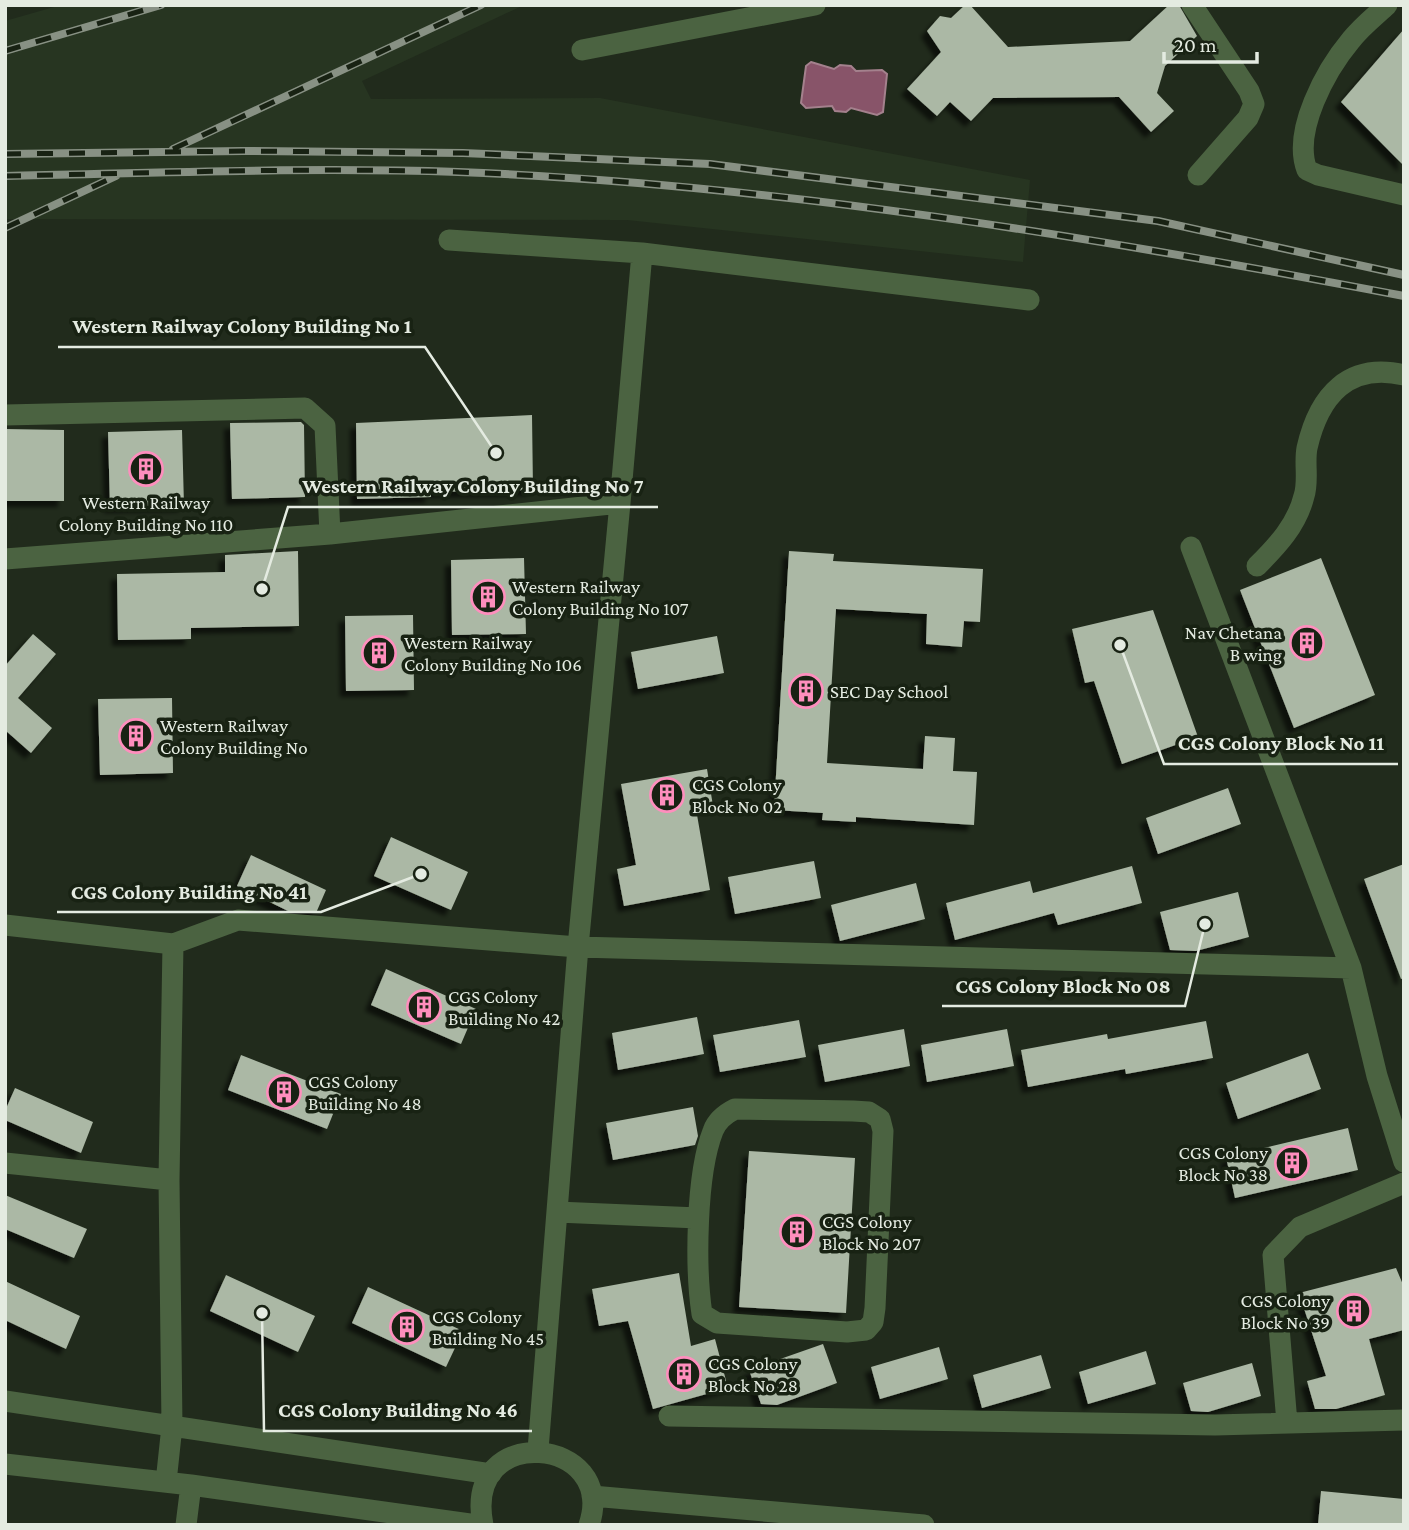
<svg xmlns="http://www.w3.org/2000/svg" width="1409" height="1530" viewBox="0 0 1409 1530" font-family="'Crimson Pro',serif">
  <defs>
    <filter id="shadow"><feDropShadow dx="-6" dy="6" stdDeviation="2" flood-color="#0009"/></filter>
  </defs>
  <rect width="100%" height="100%" fill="#212b1c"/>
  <path fill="#273521" d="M61 5H524L362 81 371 99 600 98 1030 180 1023 262 627 220 5 219V21Z"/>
  <path fill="#885469" stroke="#a4818d" stroke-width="2" d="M811 62 834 69 840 65 851 66 856 71 882 70 887 74 883 112 877 115 851 108 846 112 835 111 832 106 806 108 801 103 806 66Z"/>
  <path fill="#abb8a5" filter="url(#shadow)" d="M965 5H970L1008 47 1130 41 1169 5H1179L1197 36 1165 66 1157 93 1174 111 1151 132 1119 97 993 98 971 121 950 102 937 116 907 89 941 52 927 31 940 16 951 18Z
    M1404 29V166L1341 102Z
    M532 415 533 490 431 492V497L357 499 356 423Z
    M301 422 304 425 305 497 232 499 230 423Z
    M5 429 64 430V501H5Z
    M182 430 184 506 110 507 108 432Z
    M298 551 299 626 191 628V639L118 640 117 574 225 572V555Z
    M789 551 834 554 833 561 983 569 980 622 964 621 962 647 926 644 927 614 836 609 827 763 923 769 925 736 955 738 953 771 977 772 974 825 856 817V822L822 820 823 813 774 810Z
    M524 558 526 634 452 635 451 560Z
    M1321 558 1375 695 1294 728 1240 590Z
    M1153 610 1198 737 1122 764 1094 681 1085 683 1072 629Z
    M413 615 414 690 346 691 345 616Z
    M33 634 56 654 18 698 52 728 31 753 5 730V666Z
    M717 636 724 673 638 689 631 652Z
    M172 698 173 773 100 775 98 699Z
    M707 769 713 806 696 809 710 890 624 906 617 869 636 865 621 784Z
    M1228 788 1241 824 1158 854 1146 818Z
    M391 837 468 872 451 910 374 876Z
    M251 855 326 890 316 913 288 911 237 886Z
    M814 861 821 898 735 914 728 877Z
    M1404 864V978L1401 979 1364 879Z
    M1132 866 1142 903 1058 925 1054 913 955 940 946 903 1030 881 1033 893Z
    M916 883 925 919 840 941 831 905Z
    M1238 892 1249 937 1196 951 1170 950 1160 912Z
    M386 969 476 1009 461 1044 371 1005Z
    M697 1017 704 1054 618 1070 612 1033Z
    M799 1020 806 1057 720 1072 713 1035Z
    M1206 1021 1213 1058 1126 1074 1125 1069 1028 1087 1021 1050 1107 1034 1108 1039Z
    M904 1029 910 1066 825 1082 818 1045Z
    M1007 1029 1014 1066 927 1082 921 1045Z
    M1308 1053 1321 1089 1238 1119 1226 1083Z
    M241 1055 341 1094 327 1129 228 1090Z
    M15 1088 93 1122 81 1153 5 1120V1111Z
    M693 1107 698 1136 695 1145 613 1160 606 1123Z
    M1348 1128 1358 1170 1235 1198 1226 1157Z
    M749 1151 855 1158 846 1313 739 1307Z
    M5 1195 87 1229 74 1258 5 1229Z
    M1396 1268 1404 1287V1330L1369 1339 1385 1395 1336 1409H1315L1307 1381 1326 1376 1299 1293Z
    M679 1273 691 1346 715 1339 728 1388 653 1409 628 1321 599 1326 592 1289Z
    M226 1275 315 1316 298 1352 210 1311Z
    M5 1281 80 1316 66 1349 5 1320Z
    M368 1287 463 1331 446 1367 352 1323Z
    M823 1344 837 1383 777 1405 761 1404 749 1370Z
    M939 1347 948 1379 880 1399 871 1367Z
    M1146 1351 1156 1384 1088 1404 1079 1372Z
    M1041 1355 1051 1388 982 1408 973 1375Z
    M1252 1363 1261 1396 1208 1412 1191 1411 1183 1383Z
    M1321 1491 1404 1499V1525H1318Z"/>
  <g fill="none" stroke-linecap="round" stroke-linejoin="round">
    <path stroke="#4b6341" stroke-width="21" d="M1192 5 1249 91 1254 104 1248 118 1198 175
      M1387 5C1375 16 1361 27 1351 40 1326 70 1292 131 1307 170L1318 175 1404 195
      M582 50 815 5
      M449 240 642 253
      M5 415 305 408 325 426 330 534
      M620 503 642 253 1029 300
      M1191 547 1351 968 1377 1076 1404 1162
      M5 559 330 534 620 503 578 947 538 1450
      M1257 566C1277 546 1297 525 1304 496 1309 481 1304 463 1307 448 1319 395 1349 362 1404 375
      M5 925 173 944 169 1180 172 1426 166 1482
      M173 944 238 920 578 947 1351 968
      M735 1109 853 1111 869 1112 880 1119 883 1131 875 1308 873 1322 866 1330 847 1332 717 1323 702 1314C695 1268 696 1174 713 1131 717 1120 725 1114 735 1109Z
      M5 1163 169 1180
      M557 1212 698 1218
      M5 1401 491 1474
      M669 1416 1215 1425 1404 1420
      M1287 1423 1273 1255 1300 1227 1404 1183
      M5 1464 191 1485 477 1525
      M592 1496 924 1525
      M186 1525 191 1485
      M483 1525C462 1420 619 1437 589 1525"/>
    <g stroke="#889184" stroke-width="8">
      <path id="rail" d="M5 51 161 5
        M173 149 481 5
        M5 154 243 151 463 153 710 164 1158 221 1404 275
        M5 176C156 173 307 167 458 172 775 184 1093 237 1404 296
        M5 228 116 176"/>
    </g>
    <use href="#rail" stroke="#182213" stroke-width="5" stroke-dasharray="16" stroke-linecap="butt"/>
  </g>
  <defs>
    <g id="building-ring" transform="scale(1.75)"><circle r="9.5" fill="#182213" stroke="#fe8ebd" stroke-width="1.5"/><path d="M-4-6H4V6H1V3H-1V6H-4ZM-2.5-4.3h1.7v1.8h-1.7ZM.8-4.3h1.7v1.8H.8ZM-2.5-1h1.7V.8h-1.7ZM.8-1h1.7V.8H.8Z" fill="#fe8ebd"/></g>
  </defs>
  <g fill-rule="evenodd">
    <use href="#building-ring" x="146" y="469"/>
    <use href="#building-ring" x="488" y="597"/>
    <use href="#building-ring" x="1307" y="643"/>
    <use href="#building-ring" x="379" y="653"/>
    <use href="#building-ring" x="806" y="691"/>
    <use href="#building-ring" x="136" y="736"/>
    <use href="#building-ring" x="667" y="795"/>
    <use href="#building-ring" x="424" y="1007"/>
    <use href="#building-ring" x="284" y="1092"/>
    <use href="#building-ring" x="1292" y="1163"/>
    <use href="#building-ring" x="797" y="1232"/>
    <use href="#building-ring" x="1354" y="1311"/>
    <use href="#building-ring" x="407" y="1327"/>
    <use href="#building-ring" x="684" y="1374"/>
  </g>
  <g text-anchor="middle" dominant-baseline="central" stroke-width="7" stroke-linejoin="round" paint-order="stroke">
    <g font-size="19" fill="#e4ebe1" stroke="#182213" text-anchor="start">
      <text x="146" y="502" text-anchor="middle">Western Railway<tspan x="146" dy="22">Colony Building No 110</tspan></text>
      <text x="512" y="586">Western Railway<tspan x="512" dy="22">Colony Building No 107</tspan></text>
      <text x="1282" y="632" text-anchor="end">Nav Chetana<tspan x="1282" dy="22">B wing</tspan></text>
      <text x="404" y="642">Western Railway<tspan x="404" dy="22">Colony Building No 106</tspan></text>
      <text x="830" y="691">SEC Day School</text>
      <text x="160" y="725">Western Railway<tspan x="160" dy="22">Colony Building No</tspan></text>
      <text x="692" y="784">CGS Colony<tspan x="692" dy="22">Block No 02</tspan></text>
      <text x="448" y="996">CGS Colony<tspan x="448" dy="22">Building No 42</tspan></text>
      <text x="308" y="1081">CGS Colony<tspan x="308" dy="22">Building No 48</tspan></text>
      <text x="1268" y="1152" text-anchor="end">CGS Colony<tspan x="1268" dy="22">Block No 38</tspan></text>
      <text x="822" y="1221">CGS Colony<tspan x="822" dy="22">Block No 207</tspan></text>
      <text x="1330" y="1300" text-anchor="end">CGS Colony<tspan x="1330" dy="22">Block No 39</tspan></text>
      <text x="432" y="1316">CGS Colony<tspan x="432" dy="22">Building No 45</tspan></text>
      <text x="708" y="1363">CGS Colony<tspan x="708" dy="22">Block No 28</tspan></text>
    </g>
  </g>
  <path fill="none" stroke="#e4ebe1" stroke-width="2.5" d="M496 453L425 347H58M262 589L288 507H658M1120 645L1164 764H1398M421 874L321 912H57M1205 924L1185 1006H942M262 1313L264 1431H532"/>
  <g fill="#e4ebe1" stroke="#182213" stroke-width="2.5">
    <circle cx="496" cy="453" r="7"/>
    <circle cx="262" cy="589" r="7"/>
    <circle cx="1120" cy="645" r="7"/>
    <circle cx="421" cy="874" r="7"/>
    <circle cx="1205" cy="924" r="7"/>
    <circle cx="262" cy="1313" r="7"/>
  </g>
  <g font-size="21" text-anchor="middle" font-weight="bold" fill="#e4ebe1" stroke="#182213" stroke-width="7" stroke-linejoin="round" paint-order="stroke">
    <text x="242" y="333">Western Railway Colony Building No 1</text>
    <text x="473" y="493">Western Railway Colony Building No 7</text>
    <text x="1281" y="750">CGS Colony Block No 11</text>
    <text x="189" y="899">CGS Colony Building No 41</text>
    <text x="1063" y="993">CGS Colony Block No 08</text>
    <text x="398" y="1417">CGS Colony Building No 46</text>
  </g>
  <rect width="1409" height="1530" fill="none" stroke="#e4ebe1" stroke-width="14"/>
  <path d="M1164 52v10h93v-10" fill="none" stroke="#e4ebe1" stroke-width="3.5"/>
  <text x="1174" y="52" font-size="21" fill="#e4ebe1" stroke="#182213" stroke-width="5" paint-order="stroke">20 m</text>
</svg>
